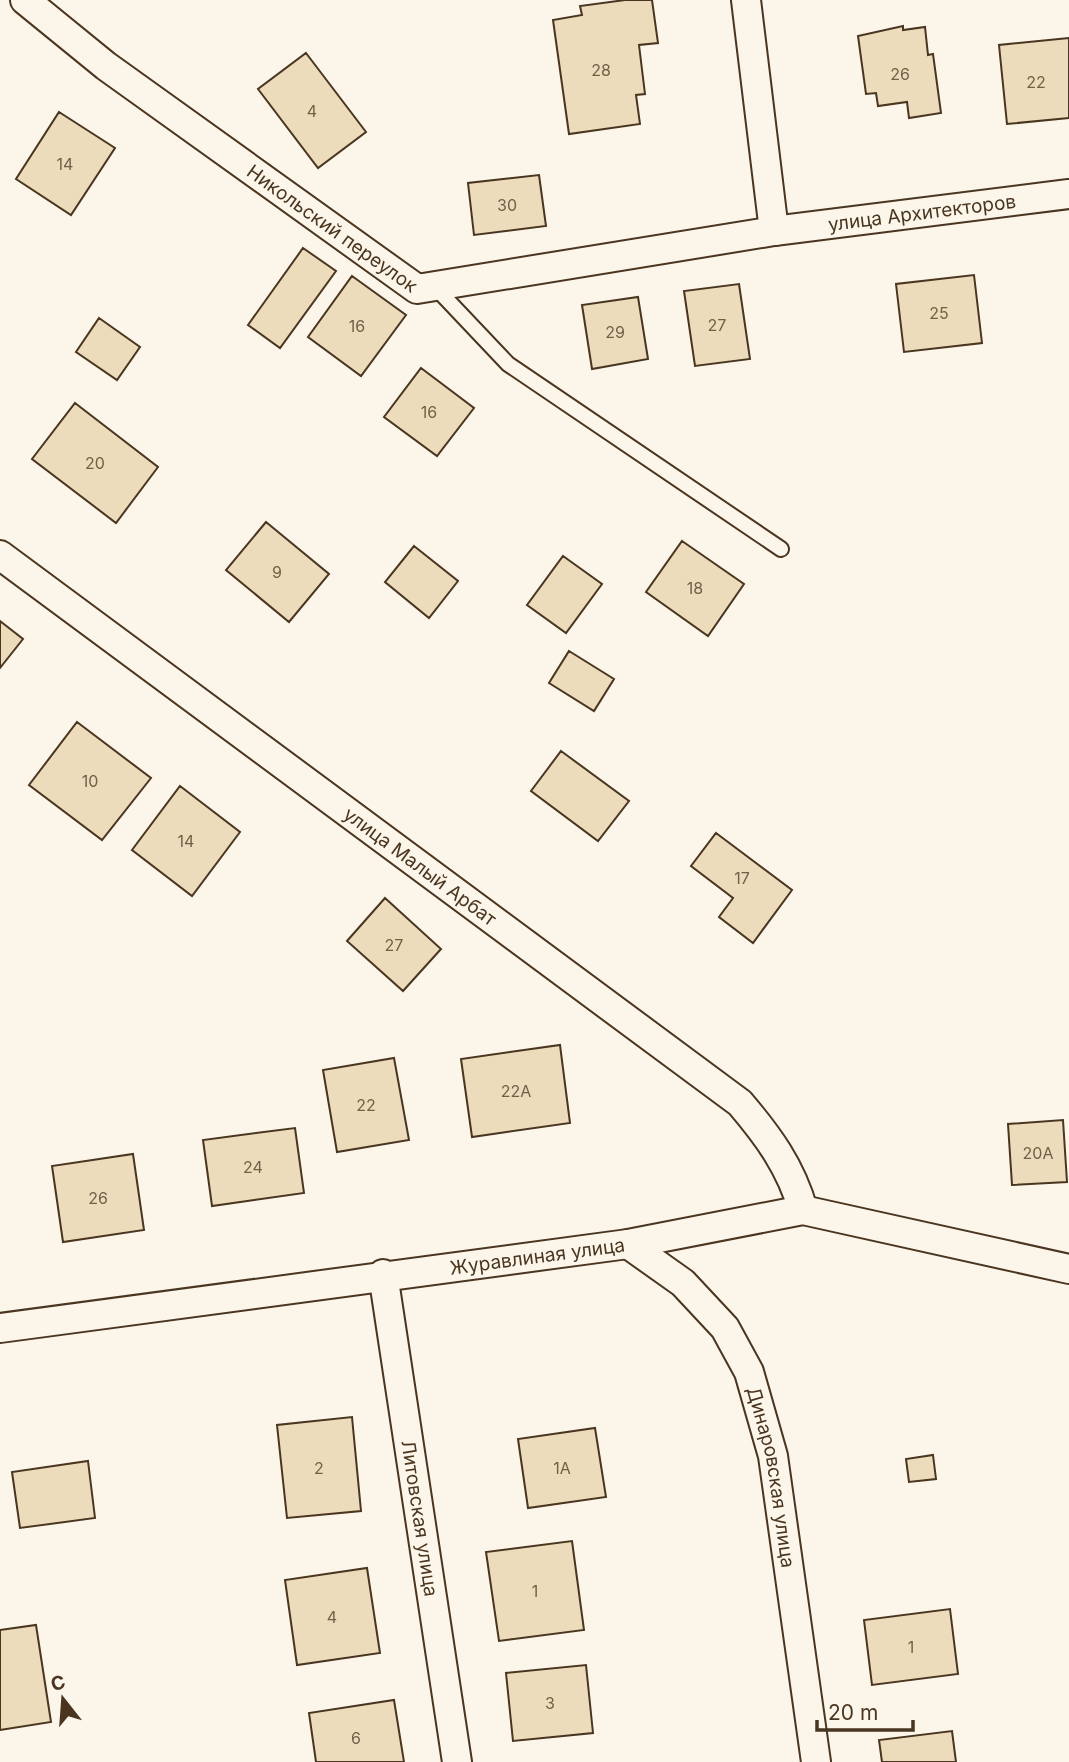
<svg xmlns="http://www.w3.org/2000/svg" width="1069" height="1762" viewBox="0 0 1069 1762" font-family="Inter,sans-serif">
  <rect width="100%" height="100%" fill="#fbf6e9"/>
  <path fill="#ecdcbc" stroke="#4a3520" stroke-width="2" d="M625 0H652L658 43 639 45 645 94 636 95 640 124 569 134 553 20 582 15 580 6Z
    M903 26V30L925 27 928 55 933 54 941 113 909 118 907 102 878 106 876 93 866 94 858 36Z
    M1069 38V118L1007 124 999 45Z
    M306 53 366 132 318 168 258 89Z
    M59 112 115 148 71 215 16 179Z
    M539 175 546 226 474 235 468 183Z
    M303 248 336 271 280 348 248 325Z
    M974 275 982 343 904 352 896 284Z
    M352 276 406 315 361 376 308 337Z
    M739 284 750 359 695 366 684 291Z
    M638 297 648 359 592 369 582 305Z
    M99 318 140 347 117 380 76 352Z
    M421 368 474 408 437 456 384 417Z
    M75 403 158 467 116 523 32 459Z
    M266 522 329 574 289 622 226 570Z
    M682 541 744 584 708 636 646 592Z
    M414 546 458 581 429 618 385 582Z
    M563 556 602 584 566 633 527 605Z
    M0 621 23 639 0 668Z
    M569 651 614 679 594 711 549 683Z
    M77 722 151 778 102 840 29 785Z
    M561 751 629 801 598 841 531 791Z
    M180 786 240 832 192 896 132 850Z
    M716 833 792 890 753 943 719 917 733 898 691 866Z
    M385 898 441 949 403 991 347 941Z
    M560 1045 570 1123 472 1137 461 1059Z
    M394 1058 409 1140 337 1152 323 1070Z
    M1063 1120 1067 1182 1012 1185 1008 1124Z
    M295 1128 304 1193 212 1206 203 1140Z
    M133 1154 144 1230 63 1242 52 1166Z
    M352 1417 361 1511 287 1518 277 1425Z
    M595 1428 606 1497 528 1508 518 1439Z
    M933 1455 936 1479 909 1482 906 1459Z
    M88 1461 95 1518 20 1528 12 1472Z
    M572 1541 584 1630 499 1641 486 1552Z
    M367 1568 380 1653 297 1665 285 1580Z
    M950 1609 958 1674 872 1685 864 1620Z
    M36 1625 51 1722 0 1730V1630Z
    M586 1665 593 1733 513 1741 506 1673Z
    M394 1700 404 1762H316L309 1713Z
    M952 1731 956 1762H882L879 1740Z"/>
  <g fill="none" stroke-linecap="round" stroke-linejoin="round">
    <g stroke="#4a3520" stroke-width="18">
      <path id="lane" d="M436 288 508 364 781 549"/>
    </g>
    <g stroke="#4a3520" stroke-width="32">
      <g id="street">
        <path id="s1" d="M25 0 106 66 417 289 774 231 1069 194"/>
        <path d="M746 0 774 231"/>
        <path id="s2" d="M0 555 740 1103C768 1136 791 1167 803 1210"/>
        <path id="s3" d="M628 1244 683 1283 725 1328 749 1372 773 1456 816 1762"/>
        <path id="s4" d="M383 1274 457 1762"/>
        <path id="s5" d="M0 1328 628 1244 803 1210 1069 1269"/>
      </g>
    </g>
    <use href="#lane" stroke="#fbf6e9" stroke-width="14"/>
    <use href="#street" stroke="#fbf6e9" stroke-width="28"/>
  </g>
  <g text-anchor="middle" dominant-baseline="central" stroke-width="5" stroke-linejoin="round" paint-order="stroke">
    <g font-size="16" fill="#725f47">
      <text x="601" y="70">28</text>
      <text x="900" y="74">26</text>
      <text x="1036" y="82">22</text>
      <text x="312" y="111">4</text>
      <text x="65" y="164">14</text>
      <text x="507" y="205">30</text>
      <text x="939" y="313">25</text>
      <text x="717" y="325">27</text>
      <text x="357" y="326">16</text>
      <text x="615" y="332">29</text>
      <text x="429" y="412">16</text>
      <text x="95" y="463">20</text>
      <text x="277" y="572">9</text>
      <text x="695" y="588">18</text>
      <text x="90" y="781">10</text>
      <text x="186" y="841">14</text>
      <text x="742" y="878">17</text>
      <text x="394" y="945">27</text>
      <text x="516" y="1091">22А</text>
      <text x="366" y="1105">22</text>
      <text x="1038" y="1153">20А</text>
      <text x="253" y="1167">24</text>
      <text x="98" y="1198">26</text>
      <text x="319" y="1468">2</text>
      <text x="562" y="1468">1А</text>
      <text x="535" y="1591">1</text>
      <text x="332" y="1617">4</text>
      <text x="911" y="1647">1</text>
      <text x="550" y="1703">3</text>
      <text x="356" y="1738">6</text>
    </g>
    <g font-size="19" fill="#4a3520" stroke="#fbf6e9">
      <text stroke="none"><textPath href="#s1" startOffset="998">улица Архитекторов</textPath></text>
      <text stroke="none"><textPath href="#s1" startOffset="383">Никольский переулок</textPath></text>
      <text stroke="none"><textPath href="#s2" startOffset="523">улица Малый Арбат</textPath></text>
      <text stroke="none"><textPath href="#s5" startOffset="542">Журавлиная улица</textPath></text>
      <text stroke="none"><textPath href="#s3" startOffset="287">Динаровская улица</textPath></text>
      <text stroke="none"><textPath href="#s4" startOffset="247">Литовская улица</textPath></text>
    </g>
  </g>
  <g transform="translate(63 1699) rotate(343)" stroke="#fbf6e9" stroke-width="5" paint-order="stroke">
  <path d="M0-5L12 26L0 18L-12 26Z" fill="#4a3520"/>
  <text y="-10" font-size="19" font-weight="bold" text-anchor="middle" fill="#4a3520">С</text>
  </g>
  <path d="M817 1720v10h96v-10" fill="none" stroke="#4a3520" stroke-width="3.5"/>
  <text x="828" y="1720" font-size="21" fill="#4a3520" stroke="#fbf6e9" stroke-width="5" paint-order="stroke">20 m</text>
</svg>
